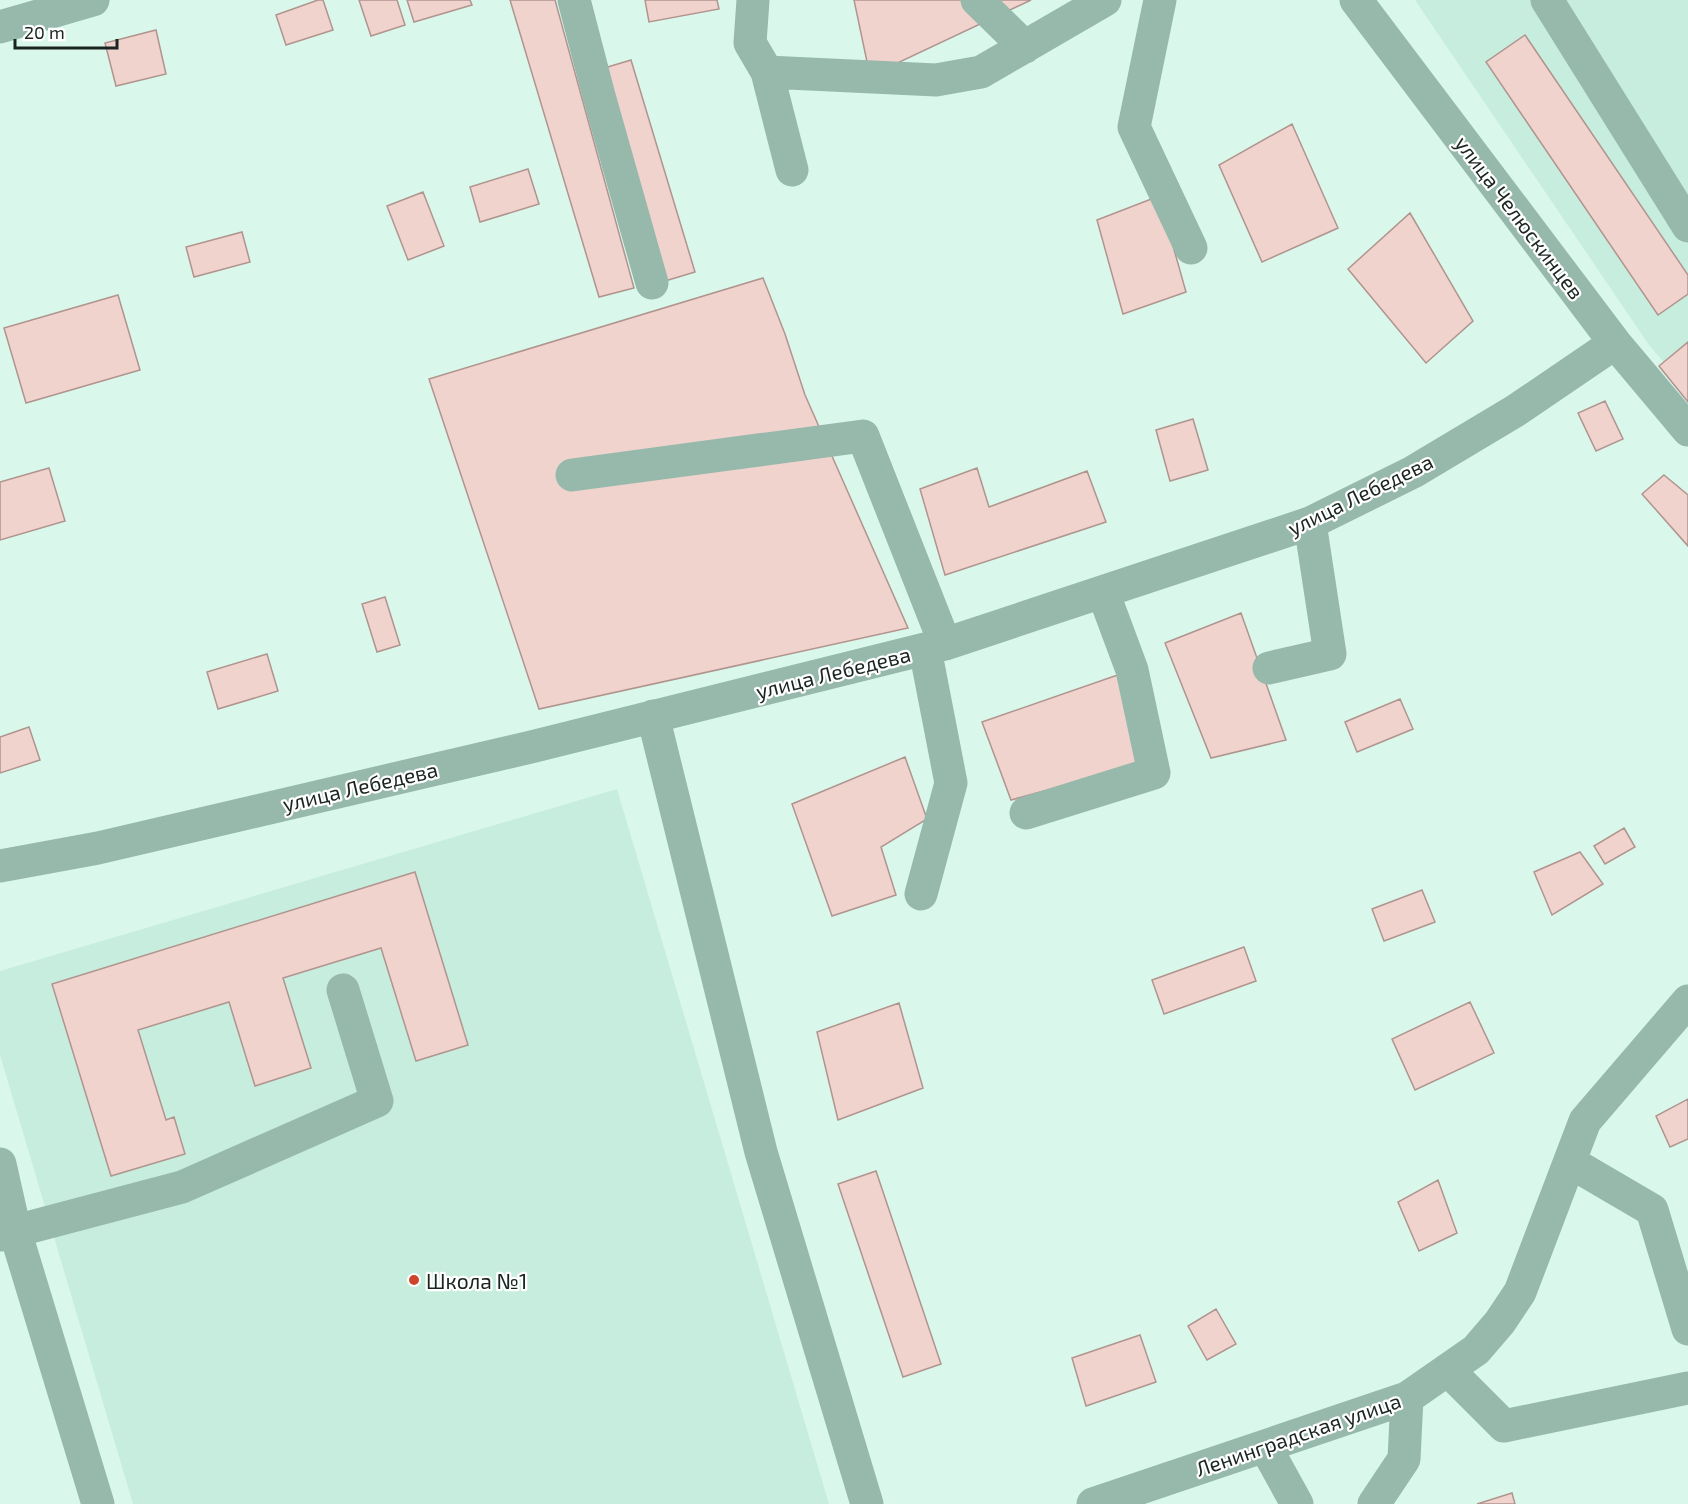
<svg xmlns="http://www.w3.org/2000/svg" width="1688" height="1504" viewBox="0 0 1688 1504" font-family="'Exo 2',sans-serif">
  <rect width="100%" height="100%" fill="#daf7ec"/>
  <path fill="#c7eddf" d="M1415 0H1688V390L1649 345Z
    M617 789 829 1504H133L0 1055V971Z"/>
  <path fill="#f1d3cd" stroke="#b0948e" stroke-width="1.5" d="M318 0H323L333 30 286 45 276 15Z
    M359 0H397L405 25 371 36Z
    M407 0H470L472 5 414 22Z
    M510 0H555L634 288 599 297Z
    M645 0H717L719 9 649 22Z
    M854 0H1031L870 76Z
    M156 30 166 74 116 86 105 43Z
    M1525 35 1688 275V294L1658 315 1486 62Z
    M631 60 695 272 665 281 601 69Z
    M1292 124 1338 228 1262 262 1219 165Z
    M528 169 539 204 480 222 470 187Z
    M423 192 444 246 408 260 387 206Z
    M1159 196 1186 292 1123 314 1097 220Z
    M1410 213 1473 321 1426 363 1348 269Z
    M242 232 250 262 194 277 186 247Z
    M763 278 785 334 805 395 908 628 539 709 429 379Z
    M118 295 140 370 26 403 4 328Z
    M1688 342V402L1659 366Z
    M1605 401 1623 439 1596 451 1578 413Z
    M1193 419 1208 470 1170 481 1156 430Z
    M49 468 65 521 0 540V482Z
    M977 468 989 507 1087 471 1106 522 945 575 920 489Z
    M1664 475 1688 495V546L1642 494Z
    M385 597 400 645 377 652 362 604Z
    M1241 613 1286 740 1211 758 1165 643Z
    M267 654 278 691 218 709 207 672Z
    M1132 670 1151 762 1011 800 982 722Z
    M1400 699 1413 729 1357 752 1345 722Z
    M29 727 40 760 0 773V737Z
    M905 757 927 819 881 847 896 895 832 916 792 804Z
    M1624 828 1635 847 1605 864 1594 846Z
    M1580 852 1603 884 1552 915 1534 872Z
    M415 872 468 1045 416 1061 381 948 283 978 311 1068 255 1086 229 1002 138 1030 166 1120 174 1117 185 1154 111 1176 52 984Z
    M1422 890 1435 922 1384 941 1372 909Z
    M1244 947 1256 981 1164 1014 1152 980Z
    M1470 1002 1494 1053 1415 1090 1392 1039Z
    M899 1003 923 1088 838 1120 817 1032Z
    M1688 1099V1139L1670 1147 1656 1116Z
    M876 1171 941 1364 903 1377 838 1184Z
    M1438 1180 1457 1233 1419 1251 1398 1202Z
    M1216 1309 1236 1344 1207 1360 1188 1326Z
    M1140 1335 1156 1382 1086 1406 1072 1358Z
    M1512 1493 1515 1504H1477Z"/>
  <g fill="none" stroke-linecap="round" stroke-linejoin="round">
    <path stroke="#96b9ac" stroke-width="33" d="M574 0 599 96 652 283
      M753 0 750 43 767 72 792 170
      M977 0 1025 47
      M1160 0 1134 127 1191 248
      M1356 0 1615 343 1688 430
      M1547 0 1688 226
      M0 27 93 0
      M767 72 936 80 981 72 1105 0
      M572 475 863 436 945 644
      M1269 668 1330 654 1310 523
      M653 716 761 1152 867 1504
      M1026 813 1154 773 1132 670 1103 592
      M0 866 98 848 531 747 945 644 1310 523 1413 472 1515 411 1615 343
      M921 894 951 783 925 649
      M1570 1162 1652 1210 1688 1329
      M0 1164 15 1231 98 1504
      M0 1235 182 1187 377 1101 343 990
      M1448 1370 1504 1426 1688 1388
      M1265 1446 1297 1504
      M1093 1504 1407 1398 1476 1350 1500 1322 1520 1292 1585 1121 1688 1001
      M1374 1504 1404 1459 1407 1398"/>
  </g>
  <circle fill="#d0442c" stroke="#fff" stroke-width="2" cx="414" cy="1280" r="6"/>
  <g text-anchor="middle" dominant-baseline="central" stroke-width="4.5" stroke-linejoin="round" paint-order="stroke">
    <g font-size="21" fill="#1a2521" stroke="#fff">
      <text transform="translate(1520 217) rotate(53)">улица Челюскинцев</text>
      <text transform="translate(1360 494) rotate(-26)">улица Лебедева</text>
      <text transform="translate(833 672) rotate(-14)">улица Лебедева</text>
      <text transform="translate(360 786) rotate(-13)">улица Лебедева</text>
      <text transform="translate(1298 1434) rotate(-19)">Ленинградская улица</text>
    </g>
    <g font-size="21" fill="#1a2521" stroke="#fff" text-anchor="start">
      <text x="426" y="1280">Школа №1</text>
    </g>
  </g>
  <path d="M15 39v9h102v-9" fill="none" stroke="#1a2521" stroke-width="3"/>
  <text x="24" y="39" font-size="18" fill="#1a2521" stroke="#ffffff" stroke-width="4.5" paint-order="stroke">20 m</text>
</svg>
